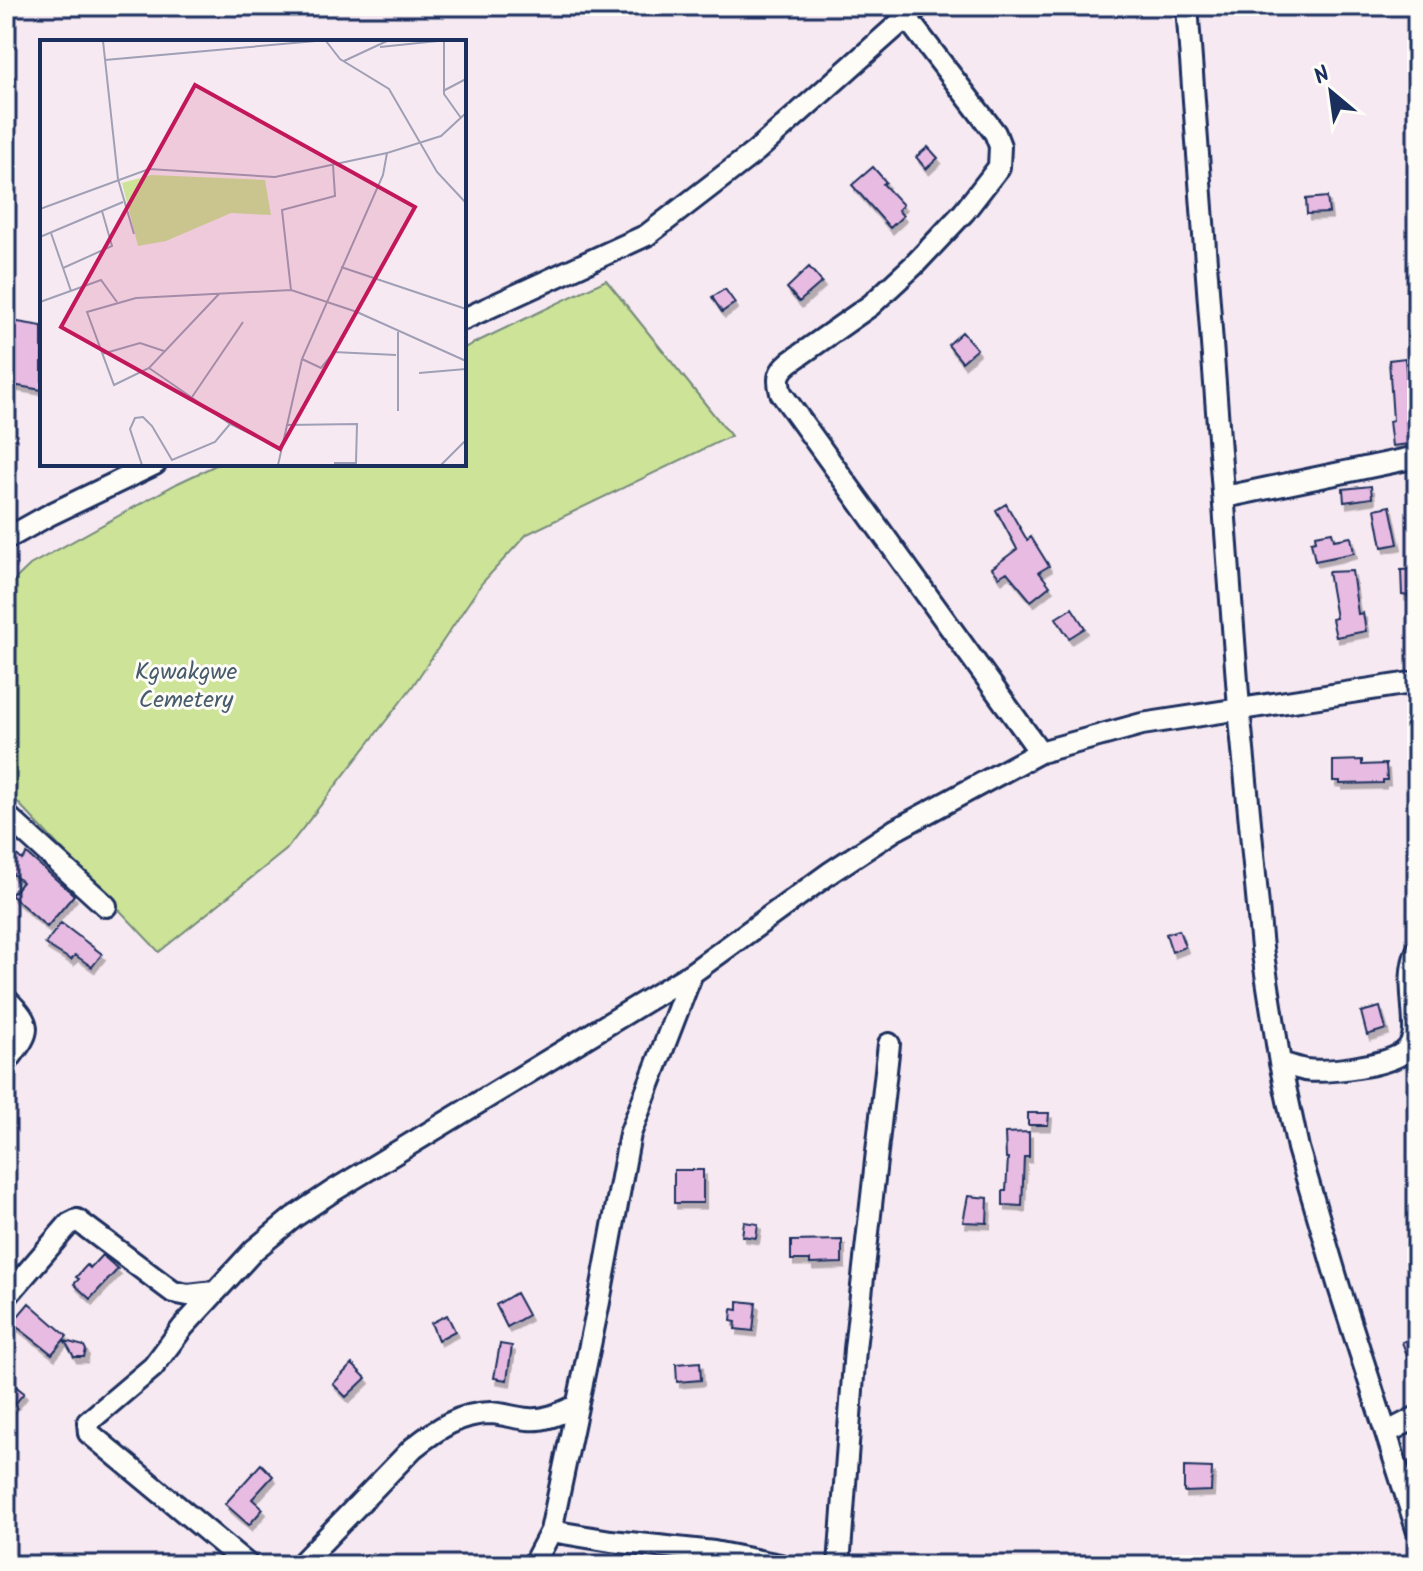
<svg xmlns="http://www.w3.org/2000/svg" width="1423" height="1571" viewBox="0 0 1423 1571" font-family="Kalam,sans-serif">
  <defs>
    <filter id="shadow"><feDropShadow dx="3" dy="5.5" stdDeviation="0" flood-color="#0004"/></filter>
  </defs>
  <rect width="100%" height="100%" fill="#f7e9f1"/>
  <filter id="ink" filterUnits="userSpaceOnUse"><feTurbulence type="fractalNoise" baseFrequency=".0125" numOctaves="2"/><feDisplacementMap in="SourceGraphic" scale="16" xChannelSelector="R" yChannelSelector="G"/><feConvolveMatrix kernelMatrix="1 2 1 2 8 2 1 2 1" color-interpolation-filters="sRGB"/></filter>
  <g filter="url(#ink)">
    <path fill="#cce398" stroke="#74897b" stroke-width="2" d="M606 280 731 436 527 534 482 583 412 687 286 850 159 952 6 790V588L30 565 178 483 218 464H464V348Z"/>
    <path fill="#e8bce2" stroke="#1b2f5e" stroke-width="2" filter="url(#shadow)" d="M928 147 938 158 926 169 916 157Z
      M873 167 886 182 883 184 903 205 898 210 903 216 890 228 852 185Z
      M1327 197 1329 213 1307 214 1306 199Z
      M809 267 822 282 799 302 787 288Z
      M725 289 735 303 722 312 712 297Z
      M6 320 42 326V390L6 384Z
      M962 332 977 349 962 362 948 345Z
      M1405 358 1410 417H1406L1409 444 1392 446 1389 421 1393 420 1389 360Z
      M1371 486 1372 498 1344 502 1343 489Z
      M1006 504 1027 540 1031 537 1049 566 1039 572 1050 586 1031 601 1007 572 999 577 992 568 1017 549 996 510Z
      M1390 506 1398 544 1382 547 1375 509Z
      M1332 532 1334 540 1351 537 1354 553 1315 561 1311 542 1316 541 1315 535Z
      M1417 569V597L1402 595 1401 570Z
      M1352 571 1358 614 1363 613 1366 631 1336 637 1332 619 1336 618 1328 572Z
      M1072 608 1085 628 1069 638 1056 618Z
      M1362 760V765L1386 764 1387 780H1383V783L1340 784V781H1333V761Z
      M6 845 22 860 27 854 74 895 47 927 11 895 22 882 6 868Z
      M61 923 102 954 92 967 75 955 71 960 45 944Z
      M1179 930 1185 947 1172 952 1166 934Z
      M1380 1007 1386 1029 1367 1035 1361 1012Z
      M1028 1113H1049L1048 1125H1028Z
      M1029 1132V1157H1024L1022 1206 1003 1205V1191H1006L1008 1158H1006L1005 1133Z
      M674 1170H703V1203H674Z
      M968 1196 988 1198 987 1223 963 1222Z
      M744 1222 758 1224 756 1238 742 1236Z
      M842 1240V1263L810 1264V1260H791V1241Z
      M102 1255 118 1269 90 1299 74 1284 79 1279 76 1277 87 1265 90 1268Z
      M516 1293 528 1315 507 1327 496 1305Z
      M738 1301 756 1303 753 1331 735 1329 736 1322 731 1321 732 1309 738 1310Z
      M29 1303 67 1336 52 1354 12 1323Z
      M447 1315 455 1331 438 1340 431 1323Z
      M1417 1337V1378H1416L1402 1342Z
      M65 1341 84 1346 86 1350 84 1357H74Z
      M500 1344 512 1346 507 1380 494 1378Z
      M700 1362 701 1380 677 1382 676 1364Z
      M352 1364 366 1378 346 1397 333 1384Z
      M13 1384 24 1393 6 1415V1393Z
      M261 1464 273 1476 252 1499 263 1509 249 1525 225 1504Z
      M1184 1467 1212 1468 1211 1491 1184 1492Z"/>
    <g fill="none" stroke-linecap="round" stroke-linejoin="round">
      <g stroke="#1b2f5e" stroke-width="26">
        <path id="minor" d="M1187 6 1239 708 1262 948 1280 1063 1298 1148 1339 1287 1417 1529
          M906 17 995 133 1000 146 999 167 964 212 914 265 871 305 790 362C778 372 777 378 781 393L1040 752 1142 724 1417 682
          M464 319 647 235 756 151 919 6
          M1225 497 1417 457
          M6 539 49 515 155 464
          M6 815 106 906
          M6 999C36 1028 29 1032 6 1063
          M1280 1063C1288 1065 1297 1068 1305 1070 1327 1073 1384 1066 1403 1053 1410 1048 1413 1040 1414 1032 1415 1005 1406 976 1417 951
          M6 1297 69 1224 77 1220 173 1292 188 1295 214 1292
          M1386 1433 1417 1417
          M551 1531 611 1541 714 1552 780 1565
          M248 1565 89 1433 88 1422 153 1367 183 1327 254 1250 294 1217 333 1191 692 973 831 872 895 830 1040 752
          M300 1565 413 1448C437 1429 460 1413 491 1413 504 1414 516 1418 528 1419 545 1421 561 1413 576 1406
          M533 1565 551 1531 599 1302 630 1134 692 973
          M839 1565 855 1349 889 1044"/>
      </g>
      <use href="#minor" stroke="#fdfcf7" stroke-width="20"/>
    </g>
  </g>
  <g text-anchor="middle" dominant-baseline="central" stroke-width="6" stroke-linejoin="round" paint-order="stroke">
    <g font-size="24" fill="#475c6c" stroke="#fdfcf7">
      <text x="186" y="672">Kgwakgwe<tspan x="186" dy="28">Cemetery</tspan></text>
    </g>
  </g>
  <g transform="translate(40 40)">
    <rect width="426" height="426" fill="#f7e9f1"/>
    <path d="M111 135 225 140 231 175 191 173 126 201 98 206 82 143Z" fill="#cce398"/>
    <path fill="none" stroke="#9f9fb6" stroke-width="2" d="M63 1 78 139 94 194M286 1 300 19 349 49 397 132 426 163M404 1V54L421 78M340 7 398 1M65 20 276 1M304 21 347 1M403 51 426 39M293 125 295 156 242 170 251 250 317 272 426 321M0 169 109 129 235 137 347 113M11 193 31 251M0 197 83 162M301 227 426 269M23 228 72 206 62 171M179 254 109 328 74 345 47 272 96 258 251 250M0 262 61 240 77 262M62 314 100 303 124 311M262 319 281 328 294 312 356 315M109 328 190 384 242 409M379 333 426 329M150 360 203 282M358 371V292M246 385 317 384 316 423H294M102 425 90 389 95 378 103 377 112 386 132 420 175 402 190 384M238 425 262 319 343 135 347 113 401 96 426 73M401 425 426 400"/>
    <path fill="#c2185b" fill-opacity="0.15" stroke="#c2185b" stroke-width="4" d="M155 45 375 167 240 409 21 287Z"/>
    <rect width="426" height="426" fill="none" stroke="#1b2f5e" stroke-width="4"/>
  </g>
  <rect width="1423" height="1571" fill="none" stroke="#fdfcf7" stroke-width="32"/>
  <rect x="16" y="16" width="1391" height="1539" fill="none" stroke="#1b2f5e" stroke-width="3" filter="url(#ink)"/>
  <g transform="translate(1331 92) rotate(331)" stroke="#fdfcf7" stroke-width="6" paint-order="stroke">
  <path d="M0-6L14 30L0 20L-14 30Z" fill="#1b2f5e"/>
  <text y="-12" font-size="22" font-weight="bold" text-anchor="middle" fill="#1b2f5e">N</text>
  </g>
</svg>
